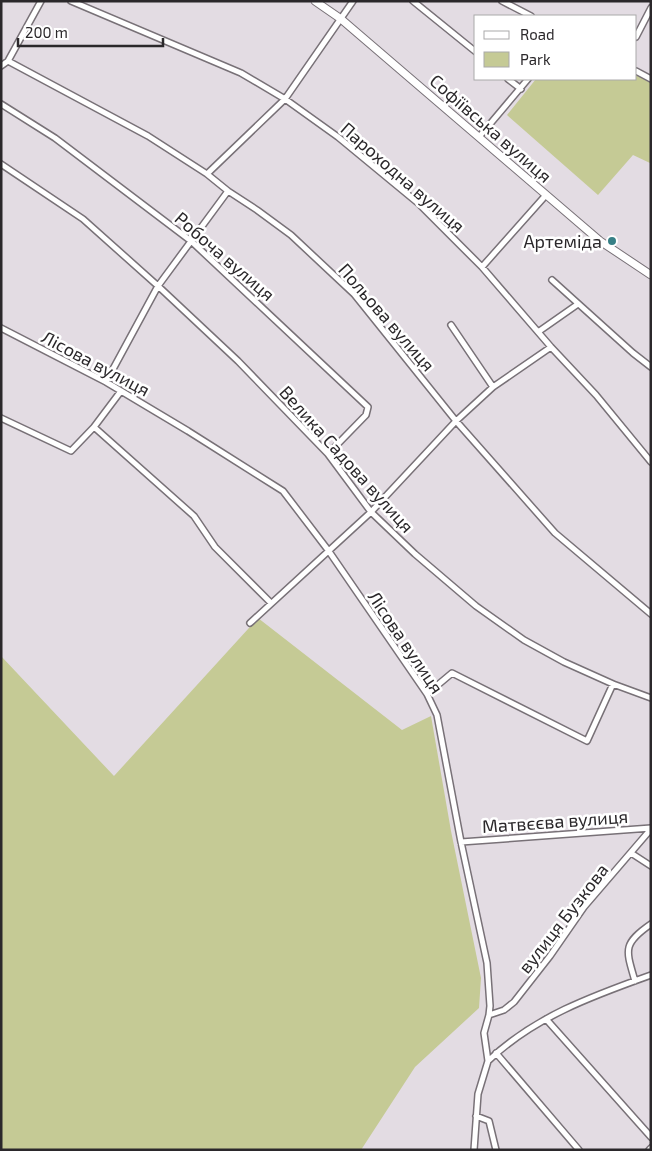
<svg xmlns="http://www.w3.org/2000/svg" width="652" height="1151" viewBox="0 0 652 1151" font-family="'Exo 2',sans-serif">
  <rect width="100%" height="100%" fill="#e3dce3"/>
  <path fill="#c5ca95" d="M636 75 651 83V161L650 163 633 155 598 195 507 115 536 79H636Z
    M258 618 402 730 431 716 451 831 481 978 479 1008 415 1067 361 1150H1V656L114 776Z"/>
  <g fill="none" stroke-linecap="round" stroke-linejoin="round">
    <g stroke="#787177" stroke-width="8">
      <path id="street" d="M71 1 241 73 285 99 338 137 418 203 482 267 551 347 596 395 651 462
        M413 1 476 52
        M502 1 531 16
        M636 37 651 8
        M8 61 148 136 207 174 228 191 257 210 291 235 354 294 456 421 555 533 651 614
        M1 66 8 61 41 1
        M636 71 651 79
        M508 79 521 89
        M1 104 55 138 191 241 368 407 366 415 328 454
        M479 137 528 79
        M1 164 83 219 158 286 238 361 328 454 371 512 415 554 476 606 524 640 564 662 613 684 651 698
        M207 174 285 99 353 1
        M482 267 546 195
        M552 280 633 353 651 367
        M451 325 493 387
        M1 328 106 382 188 431 283 491 328 550 427 694 437 715 461 842 487 963 490 1006 489 1015 484 1033 488 1061 478 1094 474 1150
        M538 332 578 304
        M106 382 158 286 228 191
        M1 418 71 451 94 427 121 391
        M94 427 194 516 215 547 271 603
        M250 623 371 512 456 421 493 387 551 347
        M427 694 452 673 587 741 613 684
        M461 842 651 828
        M631 853 651 866
        M635 981C626 950 622 944 651 924
        M489 1015 504 1010 514 1002 550 956 584 907 651 829
        M546 1019 651 1137
        M496 1053 579 1150
        M488 1061C534 1017 592 996 651 975
        M476 1116 489 1121 496 1150
        M649 1150 651 1148"/>
    </g>
    <g stroke="#787177" stroke-width="9">
      <path id="secondary" d="M315 1 341 19 600 241 651 275"/>
    </g>
    <use href="#street" stroke="#fff" stroke-width="5"/>
    <use href="#secondary" stroke="#fff" stroke-width="7"/>
  </g>
  <circle fill="#378086" stroke="#fff" stroke-width="2" cx="612" cy="241" r="5"/>
  <g text-anchor="middle" dominant-baseline="central" stroke-width="5" stroke-linejoin="round" paint-order="stroke">
    <g font-size="18" fill="#2b282b" stroke="#fff">
      <text transform="translate(491 128) rotate(41)">Софіївська вулиця</text>
      <text transform="translate(403 177) rotate(41)">Пароходна вулиця</text>
      <text transform="translate(225 256) rotate(41)">Робоча вулиця</text>
      <text transform="translate(387 317) rotate(49)">Польова вулиця</text>
      <text transform="translate(96 363) rotate(28)">Лісова вулиця</text>
      <text transform="translate(347 459) rotate(48)">Велика Садова вулиця</text>
      <text transform="translate(406 642) rotate(56)">Лісова вулиця</text>
      <text transform="translate(555 821) rotate(-4)">Матвєєва вулиця</text>
      <text transform="translate(563 918) rotate(-52)">вулиця Бузкова</text>
    </g>
    <g font-size="18" fill="#2b282b" stroke="#fff" text-anchor="end">
      <text x="602" y="241">Артеміда</text>
    </g>
  </g>
  <rect width="652" height="1151" fill="none" stroke="#2b282b" stroke-width="5"/>
  <rect x="474" y="15" width="162" height="65" fill="#ffffff" stroke="#aaa9aa"/>
  <rect x="484" y="31" width="25" height="8" fill="#ffffff" stroke="#aaa9aa"/>
  <text x="520" y="40" font-size="15" fill="#2b282b">Road</text>
  <rect x="484" y="52" width="25" height="15" fill="#c5ca95" stroke="#aaa9aa"/>
  <text x="520" y="65" font-size="15" fill="#2b282b">Park</text>
  <path d="M18 38v8h145v-8" fill="none" stroke="#2b282b" stroke-width="2.5"/>
  <text x="25" y="38" font-size="15" fill="#2b282b" stroke="#ffffff" stroke-width="4" paint-order="stroke">200 m</text>
</svg>
